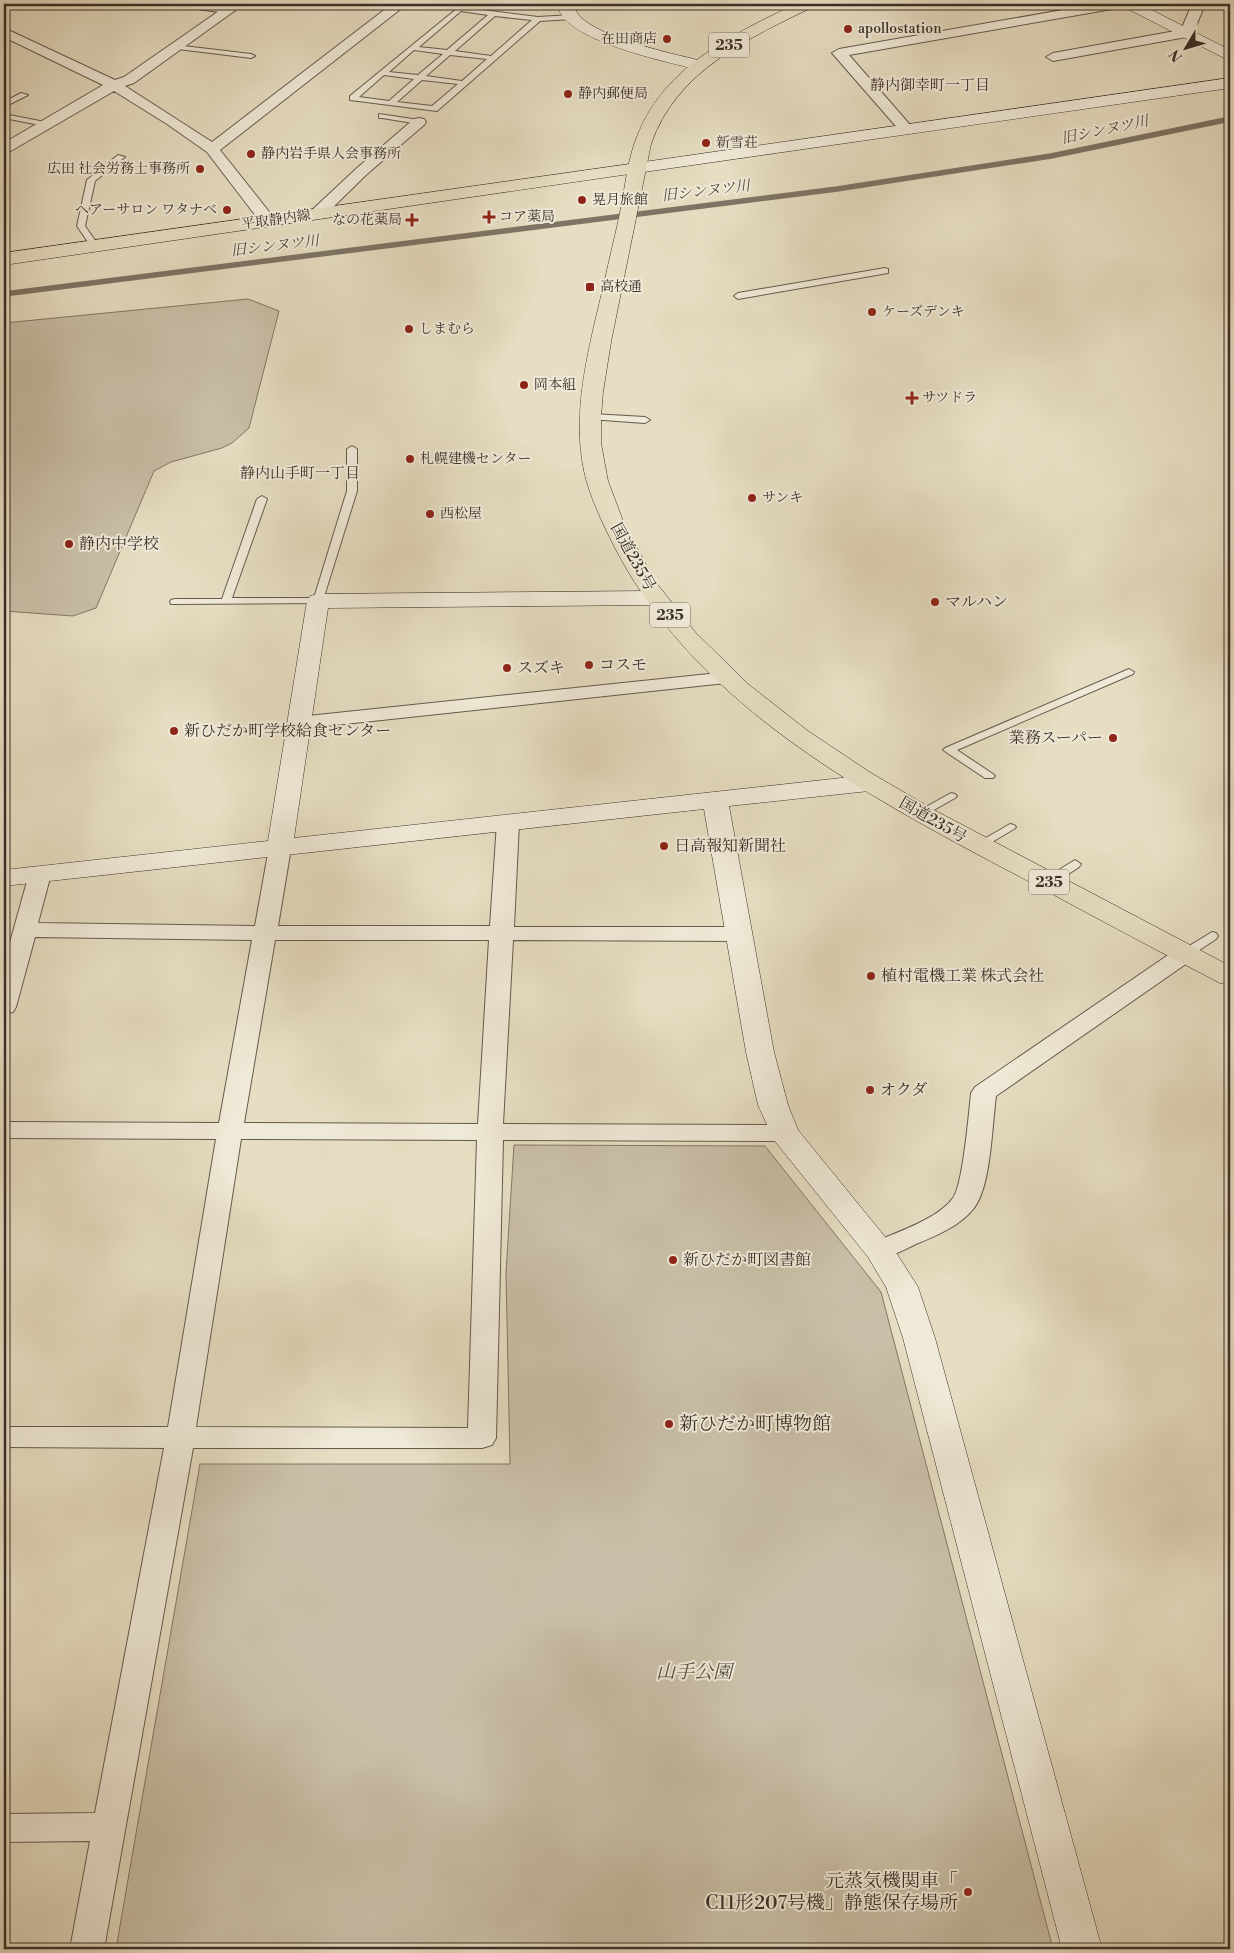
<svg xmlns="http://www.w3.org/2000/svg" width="1234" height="1953" viewBox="0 0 1234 1953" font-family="'Libre Bodoni','Noto Serif JP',serif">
  <rect width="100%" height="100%" fill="#e6ddc2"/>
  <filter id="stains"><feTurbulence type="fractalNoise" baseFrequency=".004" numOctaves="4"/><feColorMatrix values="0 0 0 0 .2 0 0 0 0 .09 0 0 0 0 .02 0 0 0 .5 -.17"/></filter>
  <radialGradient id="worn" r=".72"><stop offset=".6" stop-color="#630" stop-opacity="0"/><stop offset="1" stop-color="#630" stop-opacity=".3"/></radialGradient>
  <path fill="#c9bfa8" stroke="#827768" d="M248 299 279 311 249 428 232 443 222 448 171 462 154 471 96 608 73 616 4 611V323Z
    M514 1145 765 1146 881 1292 1053 1949H116L200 1464H510L506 1273Z"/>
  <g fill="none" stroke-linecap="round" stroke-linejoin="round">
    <path stroke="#7e7465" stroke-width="5.5" d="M4 294 837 189 1051 156 1230 119"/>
    <g stroke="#655a4e" stroke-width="2">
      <path id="lane" d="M59 4H77C73 7 63 7 59 4Z
        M170 4H188L231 11 227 13 174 6Z
        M459 7 538 17 572 15 576 17 572 19 540 21 437 111 350 100V96ZM461 11 488 15 447 50 419 47ZM495 16 532 20 491 56 455 51ZM414 50 443 54 418 75 389 72ZM450 55 487 59 462 81 426 76ZM384 75 414 79 389 101 359 97ZM422 80 458 84 432 106 397 102Z
        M175 45 251 54 255 56 251 58 178 49 174 47Z
        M21 93 28 95 4 107V102Z
        M4 114 45 122 49 124 45 126 4 118Z
        M379 114 419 120 423 122 419 124 382 118H379Z
        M118 155 125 157 95 181 85 226 99 246 92 248 77 226 87 180Z
        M885 268 888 269V273L738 299 734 296 738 293Z
        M592 414 645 417 650 420 645 423 589 419 587 417Z
        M352 446 357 449V491L322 603 171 604 170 602 171 600 175 599H222L257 499 262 496 267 499 232 598H314L347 491V449Z
        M1129 669 1134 672 1133 674 957 750 993 774 995 776 993 778H985L943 750 945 748Z
        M951 793 955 794 957 796 955 798 925 815 921 816 915 813Z
        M1010 824 1014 825 1016 827 1014 829 982 848 978 850 972 846Z
        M1075 860 1081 864 1079 867 1052 885H1044L1042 882 1044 879Z
        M1212 932 1216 933 1218 936 1216 939 1189 957H1181L1179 954 1181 951Z"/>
    </g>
    <g stroke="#655a4e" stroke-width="2">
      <path id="street" d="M229 4H244L134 83 125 86 212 142 392 4H407L220 150 274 218 276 221 274 224H262L207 152 167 124 114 91 9 152 4 153V143L103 85 4 37V28L115 80 124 77Z
        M1097 4H1125L1118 8 849 55 911 126 913 129 911 132H901L832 53 839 49Z
        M1192 4H1205L1192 36 1053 61 1046 57 1053 53 1181 30Z
        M419 118 424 119 426 122 424 125 367 174 323 217H311L309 214 311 211 357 168 414 119Z
        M728 672 735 674 738 678 735 682 298 729 291 727 287 723 291 719 298 717Z
        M508 816 516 818 519 823 514 927H740L748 929 752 934 748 939 740 941 513 940 503 1124 784 1125 793 1127 797 1133 793 1139 784 1141 503 1140 496 1438 492 1445 482 1448H193L104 1949H70L90 1841 4 1842V1814L95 1813 164 1448 4 1447V1427H168L216 1139 4 1138V1122L219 1123 252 940 35 937 16 1007 13 1012 4 1014V964L29 874 32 869 40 867 48 869 51 874 38 923 255 926 269 848 272 843 280 841 288 843 291 848 278 926H490L497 823 500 818ZM275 940H489L478 1124 244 1123ZM241 1139 477 1140 468 1428 196 1427Z
        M1185 947 1193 949 1197 954 1193 959 996 1096C992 1125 991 1187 974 1208 960 1226 936 1236 916 1244 901 1251 886 1261 870 1256L866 1250 870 1244C894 1233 937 1220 953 1198 963 1185 969 1113 971 1093L975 1087 1177 949Z"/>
    </g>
    <g stroke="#3a2f28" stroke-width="1">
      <path id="secondary" d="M558 4H574C575 35 680 55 706 62L708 65 706 68 700 70C672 63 558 40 558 4Z
        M1121 4H1140L1230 50V61L1124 7Z
        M1230 78V88L637 173 631 172 628 168 631 164 637 163Z
        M655 591 663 593 666 598 663 603 655 605 328 608 294 838 869 775 878 778 882 783 878 788 869 791 729 806 774 1052 788 1105 798 1130 890 1243 918 1287 935 1338 1102 1949H1062L903 1338 886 1287 868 1257 774 1140 758 1105 746 1052 704 809 4 886V870L268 841 307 601 310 596 318 594Z"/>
    </g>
    <g stroke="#3a2f28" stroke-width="1">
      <path id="primary" d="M637 163 643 164 646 168 643 172 4 265V253Z"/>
    </g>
    <g stroke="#3a2f28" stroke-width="1">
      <path id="highway" d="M796 4H816L813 7C749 38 676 71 651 144L611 342 603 392 601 417V443L608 481 623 521 654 580 696 633 748 684 808 731 871 773 936 811 1230 966V985L1220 983C1160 952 1100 920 1041 888 883 804 701 714 615 548 603 524 590 498 584 471 570 404 593 335 607 270 612 247 618 225 622 202 626 179 629 155 638 134 665 66 735 33 796 4Z"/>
    </g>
    <use href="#lane" fill="#efe9d7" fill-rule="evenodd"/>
    <use href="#street" fill="#efe9d7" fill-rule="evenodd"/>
    <use href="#secondary" fill="#efe9d7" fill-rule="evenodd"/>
    <use href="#primary" fill="#e6ddc2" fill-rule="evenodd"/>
    <use href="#highway" fill="#e6ddc2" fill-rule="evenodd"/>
  </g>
  <g fill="#8f2418" stroke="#efe9d7" stroke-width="2">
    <circle cx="848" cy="29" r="5"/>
    <circle cx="667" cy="39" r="5"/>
    <circle cx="568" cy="94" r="5"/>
    <circle cx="706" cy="143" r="5"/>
    <circle cx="251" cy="154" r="5"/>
    <circle cx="200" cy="169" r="5"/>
    <circle cx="582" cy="200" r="5"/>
    <circle cx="227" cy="210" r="5"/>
    <path d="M486.5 209.5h5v5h5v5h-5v5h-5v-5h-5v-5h5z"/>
    <path d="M409.5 212.5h5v5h5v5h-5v5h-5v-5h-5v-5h5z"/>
    <rect x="585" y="282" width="10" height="10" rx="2.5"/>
    <circle cx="872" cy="312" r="5"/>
    <circle cx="409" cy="329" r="5"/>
    <circle cx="524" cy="385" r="5"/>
    <path d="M909.5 390.5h5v5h5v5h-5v5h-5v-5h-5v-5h5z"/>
    <circle cx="410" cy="459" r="5"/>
    <circle cx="752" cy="498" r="5"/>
    <circle cx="430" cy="514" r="5"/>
    <circle cx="69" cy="544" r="5"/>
    <circle cx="935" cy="602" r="5"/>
    <circle cx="589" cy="665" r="5"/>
    <circle cx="507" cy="668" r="5"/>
    <circle cx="174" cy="731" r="5"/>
    <circle cx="1113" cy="738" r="5"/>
    <circle cx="664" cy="846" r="5"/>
    <circle cx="871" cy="976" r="5"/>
    <circle cx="870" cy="1090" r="5"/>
    <circle cx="673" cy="1260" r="5"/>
    <circle cx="669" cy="1424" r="5"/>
    <circle cx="968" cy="1892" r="5"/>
  </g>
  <g text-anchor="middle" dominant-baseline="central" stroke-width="4" stroke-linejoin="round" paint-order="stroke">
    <g font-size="14" fill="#3a2f28" stroke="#efe9d7" text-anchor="start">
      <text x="858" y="29">apollostation</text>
      <text x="657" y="39" text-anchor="end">在田商店</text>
      <text x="578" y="94">静内郵便局</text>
      <text x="716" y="143">新雪荘</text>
      <text x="261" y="154">静内岩手県人会事務所</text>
      <text x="190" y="169" text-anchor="end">広田 社会労務士事務所</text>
      <text x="592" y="200">晃月旅館</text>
      <text x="217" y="210" text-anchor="end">ヘアーサロン ワタナベ</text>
      <text x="499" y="217">コア薬局</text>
      <text x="402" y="220" text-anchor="end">なの花薬局</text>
      <text x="600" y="287">高校通</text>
      <text x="882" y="312">ケーズデンキ</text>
      <text x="419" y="329">しまむら</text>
      <text x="534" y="385">岡本組</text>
      <text x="922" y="398">サツドラ</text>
      <text x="420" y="459">札幌建機センター</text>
      <text x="762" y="498">サンキ</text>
      <text x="440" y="514">西松屋</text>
    </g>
    <g font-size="14" fill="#3a2f28" stroke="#efe9d7">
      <text transform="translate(276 220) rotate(-8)">平取静内線</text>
    </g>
    <g fill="#efe9d7" stroke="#70675c" stroke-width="1">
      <rect x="709" y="32.5" width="40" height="25" rx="4"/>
      <rect x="650" y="602.5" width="40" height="25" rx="4"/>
      <rect x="1029" y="869.5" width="40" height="25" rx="4"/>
    </g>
    <g font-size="15" font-weight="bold" fill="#3a2f28">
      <text x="729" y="45">235</text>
      <text x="670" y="615">235</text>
      <text x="1049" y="882">235</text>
    </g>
    <g font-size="15" fill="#3a2f28" stroke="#efe9d7">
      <text x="930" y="85">静内御幸町一丁目</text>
      <text x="300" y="473">静内山手町一丁目</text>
    </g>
    <g font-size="15" font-style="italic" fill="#564c42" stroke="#efe9d7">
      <text transform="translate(1105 130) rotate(-12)">旧シンヌツ川</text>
      <text transform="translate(706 191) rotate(-7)">旧シンヌツ川</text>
      <text transform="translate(275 246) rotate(-7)">旧シンヌツ川</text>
    </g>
    <g font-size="16" fill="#3a2f28" stroke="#efe9d7" text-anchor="start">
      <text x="79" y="544">静内中学校</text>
      <text x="945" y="602">マルハン</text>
      <text x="599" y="665">コスモ</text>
      <text x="517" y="668">スズキ</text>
      <text x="184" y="731">新ひだか町学校給食センター</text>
      <text x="1103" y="738" text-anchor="end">業務スーパー</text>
      <text x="674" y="846">日高報知新聞社</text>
      <text x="881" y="976">植村電機工業 株式会社</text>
      <text x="880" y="1090">オクダ</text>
      <text x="683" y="1260">新ひだか町図書館</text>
    </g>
    <g font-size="16" fill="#3a2f28" stroke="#efe9d7">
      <text transform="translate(633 557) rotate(61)">国道235号</text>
      <text transform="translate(933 820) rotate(30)">国道235号</text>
    </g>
    <g font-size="19" fill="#3a2f28" stroke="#efe9d7" text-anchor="start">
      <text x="679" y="1424">新ひだか町博物館</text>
      <text x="958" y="1881" text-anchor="end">元蒸気機関車「<tspan x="958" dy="22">C11形207号機」静態保存場所</tspan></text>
    </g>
    <g font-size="19" font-style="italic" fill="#574c42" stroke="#efe9d7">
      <text x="694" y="1672">山手公園</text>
    </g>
  </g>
  <rect width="1234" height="1953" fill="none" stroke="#e6ddc2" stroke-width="20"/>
  <rect x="5" y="5" width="1224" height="1943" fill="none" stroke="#3a2f28" stroke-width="2.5"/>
  <rect x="10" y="10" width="1214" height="1933" fill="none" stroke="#3a2f28"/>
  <g transform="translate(1186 48) rotate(232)" stroke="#efe9d7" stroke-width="4" paint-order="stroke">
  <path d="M0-4L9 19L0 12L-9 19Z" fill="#3a2f28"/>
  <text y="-8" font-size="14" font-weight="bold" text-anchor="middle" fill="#3a2f28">N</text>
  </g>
  <rect width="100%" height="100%" filter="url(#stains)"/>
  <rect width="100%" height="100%" fill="url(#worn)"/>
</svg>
